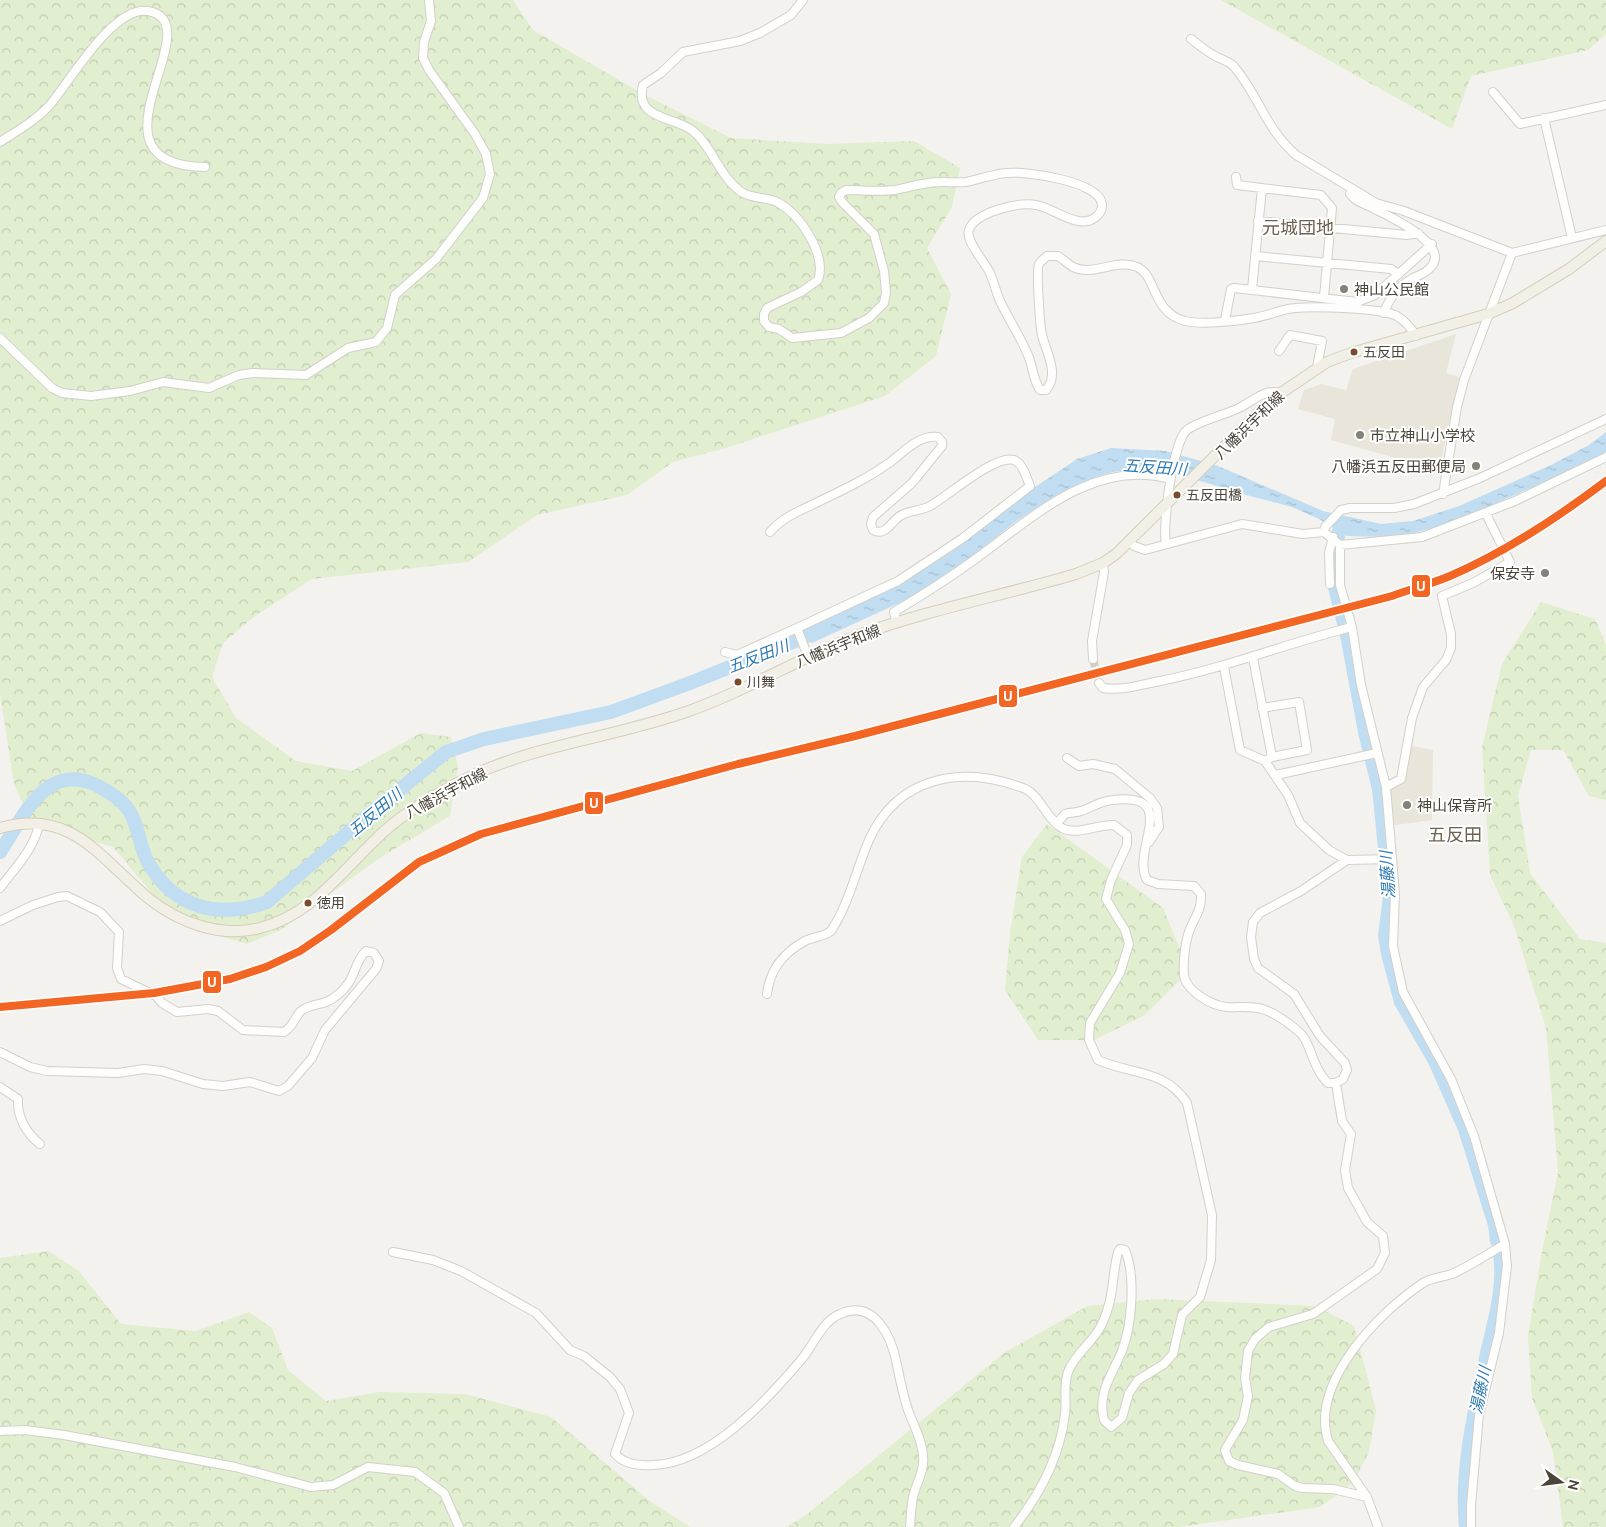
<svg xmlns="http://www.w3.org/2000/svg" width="1606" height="1527" viewBox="0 0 1606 1527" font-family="Ubuntu,'Noto Sans JP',sans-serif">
  <defs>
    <pattern id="forest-crowns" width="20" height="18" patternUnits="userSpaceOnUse" patternTransform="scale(1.25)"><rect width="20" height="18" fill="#e1eecf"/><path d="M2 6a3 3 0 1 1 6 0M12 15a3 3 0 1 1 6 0" fill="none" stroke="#c3cdb2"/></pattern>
    <pattern id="water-ripples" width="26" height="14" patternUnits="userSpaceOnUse" patternTransform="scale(1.25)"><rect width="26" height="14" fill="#c0ddf1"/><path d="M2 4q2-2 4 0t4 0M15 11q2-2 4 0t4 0" fill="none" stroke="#a6bfcf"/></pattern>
  </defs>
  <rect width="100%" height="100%" fill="#f4f2ee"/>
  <path fill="#eae5da" d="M1456 334 1446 373 1459 377 1439 470 1331 440 1335 419 1298 409 1304 390 1321 384 1346 390 1353 369Z
    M1406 745 1433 750 1432 820 1389 826 1386 787 1401 779Z"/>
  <path fill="url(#forest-crowns)" d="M0 0H513L533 30 643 94 731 138 827 144 914 141 960 168 952 207 927 248 951 294 936 356 885 396 726 448 673 462 627 495 537 515 468 562 312 579 255 616 223 643 212 677 236 718 296 761 352 771 421 733 451 737 458 767 450 816 378 859 281 930 247 944 203 931 154 896 113 847 33 824 14 785 0 694Z
    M1221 0H1606V34L1588 50 1471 76 1452 129Z
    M1541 602 1595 619 1606 645V800L1589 796 1563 750H1531L1518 796 1530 873 1580 939 1606 943V1527H1563L1553 1452 1532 1398 1528 1337 1540 1262 1558 1172 1546 1028 1514 926 1490 875 1482 747 1502 664Z
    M1047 824 1163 908 1189 971 1145 1015 1094 1040H1038L1005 990 1010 933 1022 857Z
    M48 1251 78 1270 121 1324 196 1331 249 1312 272 1328 288 1370 326 1401 380 1392 465 1394 551 1417 651 1502 690 1527H0V1258Z
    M1156 1299 1316 1306 1354 1326 1376 1410 1369 1452 1353 1483 1320 1507 1180 1527H787L806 1515 1004 1353 1087 1306Z"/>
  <path fill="url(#water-ripples)" d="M1606 432V452L1560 475 1453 522 1411 534 1385 537 1347 536 1319 519 1292 507 1250 496 1167 471 1143 468 1113 472 1093 478 1057 495 1018 520 966 560 910 598 812 643 805 627 878 594 950 553 1038 485 1077 459 1111 448 1166 451 1218 466 1323 511 1381 524 1413 521 1459 506 1551 465 1589 445Z"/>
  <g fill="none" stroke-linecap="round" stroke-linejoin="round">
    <path stroke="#c0ddf1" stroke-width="14" d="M1341 523 1334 554V583L1348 640 1365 732 1379 789 1390 897 1385 935 1388 954 1401 1002 1435 1061 1465 1129 1495 1225 1497 1241
      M0 852C24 816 47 758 100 787 112 794 124 801 131 814 139 829 140 849 149 864 175 909 220 919 267 902L372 812 446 752 484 739 611 712 690 683 825 629
      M1466 1527C1460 1468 1476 1406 1488 1349 1495 1319 1505 1285 1500 1254"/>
    <path stroke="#d2cfca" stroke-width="8" stroke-dasharray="8 4" stroke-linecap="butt" d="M1093 659 1099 683"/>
    <g stroke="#d2d0cb" stroke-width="10">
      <path id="minor" d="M803 0 791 15 760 33 740 41 683 52 661 73 643 85C634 120 674 116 693 131 713 147 720 179 743 193 754 199 769 197 779 203 801 216 827 255 818 280L801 292 767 308 764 314V321L769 327 779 329 792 338 841 333 869 318 884 303 886 293 884 271 874 234 842 202 839 197 841 193 846 190C863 190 879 192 895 190 907 188 918 184 929 183 941 181 954 183 966 182 980 179 993 174 1007 173 1025 171 1101 181 1102 205 1102 209 1100 213 1098 215 1081 233 1055 208 1036 205 1018 202 975 212 969 230 965 241 985 262 990 273 994 282 996 292 1000 301 1009 320 1020 336 1028 355 1033 367 1033 380 1040 390H1046C1060 374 1046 352 1042 335 1040 327 1036 269 1039 264 1040 262 1045 258 1047 256H1058C1063 259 1068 264 1073 267 1093 277 1116 258 1137 267 1157 275 1151 312 1185 321 1202 325 1237 321 1254 318 1268 316 1281 309 1295 308 1314 306 1382 308 1397 316 1404 320 1412 329 1416 336
        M1191 39C1199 45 1208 53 1217 57 1225 61 1230 61 1236 69 1259 97 1266 129 1296 155L1376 203 1404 211 1512 253 1606 230
        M1493 92 1520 124 1606 105
        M1544 118 1572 238
        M0 142C17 131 35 121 49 106 69 83 113 5 148 11 215 23 75 165 205 167
        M1236 177 1237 185 1321 195 1332 208 1324 297
        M1351 188 1350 194 1356 200C1373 209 1458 243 1429 269 1425 273 1418 276 1413 278 1399 286 1389 298 1384 313
        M1258 221 1407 235 1418 233
        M1255 256 1391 269 1397 273
        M1252 289 1262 188
        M1225 320 1231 289 1234 288 1357 302 1375 295 1432 244
        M0 338 52 388 62 393 91 396 130 391 163 382 209 388 239 375 252 373 306 375 348 348 376 342 387 328 395 295 436 259 483 198 490 174 486 154 475 134 429 70 423 58 424 42 431 21 429 0
        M1279 351 1290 335 1322 341 1317 367
        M1443 494 1457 407 1464 380 1512 253
        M770 532C784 516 802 510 822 500 845 489 868 478 889 463 904 452 918 435 938 437L942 442V446L912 483 873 517 871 524 873 530C885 537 891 522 900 516 909 510 921 511 930 506 947 497 995 454 1014 460 1023 463 1027 479 1030 486L963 538 898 581 797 628 808 657
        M1324 532 1325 527 1341 510 1350 508H1394L1414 504 1480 478 1606 419
        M1130 542 1134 546 1145 550 1242 524 1303 534 1324 532 1340 545V585L1352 627 1361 685 1386 787 1395 894 1393 946 1403 992 1451 1079 1474 1136 1505 1244 1507 1266 1499 1333 1479 1415 1471 1505V1527
        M1166 544C1162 525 1173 441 1187 430 1198 421 1225 415 1239 408 1254 401 1264 388 1281 393
        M1340 545 1422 537 1515 501 1606 457
        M1330 584 1329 553 1333 537
        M897 623 894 612C921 596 948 579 974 560 1031 519 1093 458 1170 479
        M725 652 737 655 797 628
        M1253 658 1272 757
        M1093 659 1092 641 1104 572 1103 563
        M1224 667 1240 750 1265 761 1288 795 1300 823 1329 850 1347 860
        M1099 683 1103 688C1122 691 1140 685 1160 681 1226 668 1287 643 1352 627
        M1262 708 1299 702 1307 750 1272 757 1265 761
        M1067 758 1079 766 1093 764 1115 769 1150 798 1157 808 1159 827 1149 842
        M1276 775 1377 753
        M1386 787 1401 779 1412 718 1423 687 1446 660 1451 648V634L1442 596 1473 583 1510 562 1486 514
        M1057 823C1060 820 1063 816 1065 814 1070 812 1076 813 1081 811 1093 807 1100 801 1113 800 1182 792 1130 851 1147 880L1158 884 1194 886 1201 894C1202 909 1195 917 1190 929 1185 942 1183 961 1184 975 1186 991 1212 1006 1227 1007 1240 1008 1253 1005 1265 1010 1275 1013 1300 1030 1305 1039 1312 1053 1316 1072 1328 1083H1336L1343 1079 1347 1070 1345 1063 1320 1036 1294 994 1258 968 1254 959 1251 937 1253 922 1260 913 1301 891 1347 860 1392 859
        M0 888C14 869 36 847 39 823
        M0 921 33 905 58 897 67 896 100 912 119 932 117 968 121 979 156 996 162 1003 177 1012 208 1009 218 1011 243 1030 284 1032C293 1027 294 1018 301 1011 308 1005 318 1005 326 1002 334 999 343 991 347 985 356 974 355 961 366 951L374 953 379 961 376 969 325 1030 312 1058 288 1086 279 1091 250 1082 223 1086 203 1084 162 1071 144 1069 118 1073 47 1071 30 1067 0 1052
        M767 994C770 969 783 953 805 941 813 937 823 937 831 931 849 904 856 870 869 840 898 776 961 765 1023 788 1039 793 1047 820 1062 828 1076 836 1099 824 1114 825L1127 835V845L1111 880 1106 899 1125 930 1129 944 1120 973 1090 1023 1089 1040 1098 1060C1132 1075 1165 1069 1187 1103L1212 1215 1211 1260 1200 1297 1182 1315 1173 1354 1164 1364 1138 1380 1129 1393 1122 1418 1111 1427 1104 1420C1097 1393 1112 1375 1122 1351 1132 1325 1136 1276 1125 1250L1120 1249 1118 1252C1111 1279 1115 1298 1101 1326 1093 1342 1074 1355 1068 1372 1063 1386 1067 1400 1065 1414 1060 1457 1041 1493 1014 1527
        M1336 1083 1342 1121 1351 1134 1345 1170 1348 1188 1367 1222 1383 1236 1385 1253 1377 1269 1313 1314 1269 1327 1255 1339 1248 1351 1245 1378 1248 1396 1243 1420 1225 1450 1229 1461 1238 1465 1278 1474 1295 1486 1303 1488 1333 1489 1367 1497
        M0 1087 18 1099C17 1117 26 1133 40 1144
        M393 1252 433 1260 461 1271 536 1313 570 1350 584 1356 610 1377 620 1389 629 1413 615 1454C625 1465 640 1466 654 1465 710 1463 767 1400 801 1360 814 1345 822 1321 840 1314 875 1298 892 1338 897 1365 900 1380 903 1395 908 1410 914 1427 925 1445 923 1464 922 1475 917 1483 914 1493 911 1504 911 1516 910 1527
        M0 1431 25 1430 64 1435 235 1467 311 1487 333 1485 368 1467 415 1472 444 1493 459 1527
        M1378 1527 1367 1497 1328 1441C1310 1383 1378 1313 1423 1283 1431 1278 1443 1277 1452 1274 1470 1266 1488 1254 1505 1244"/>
    </g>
    <g stroke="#d6cebb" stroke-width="12">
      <path id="major" d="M0 828C72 808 100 858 148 898 179 923 221 938 260 928 310 915 338 876 373 842 399 815 434 795 467 778 534 745 615 737 686 712 747 691 802 656 862 634 931 609 1005 595 1076 574L1103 563 1116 554 1261 410 1281 393 1327 362 1351 353 1488 314 1513 303 1569 269 1606 241"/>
    </g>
    <use href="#minor" stroke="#fdfdfc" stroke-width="8"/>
    <use href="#major" stroke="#f2efe6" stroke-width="10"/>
    <g stroke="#fff" stroke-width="11">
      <path id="rail-1" d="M0 1007 154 993 230 979 266 967 300 951 331 930 419 862 481 834 738 764 855 736 1392 596C1411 589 1431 584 1450 576 1506 552 1557 518 1606 481"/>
    </g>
    <use href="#rail-1" stroke="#f26522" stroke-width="8"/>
  </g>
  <g fill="#868178" stroke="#fff" stroke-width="2">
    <circle cx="1344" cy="289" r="5"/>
    <circle cx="1360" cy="435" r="5"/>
    <circle cx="1476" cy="466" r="5"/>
    <circle cx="1545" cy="573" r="5"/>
    <circle cx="1407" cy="805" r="5"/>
  </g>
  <g fill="#7a4b2a" stroke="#fff" stroke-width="2">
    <circle cx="1354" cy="352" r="4.5"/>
    <circle cx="1177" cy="495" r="4.5"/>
    <circle cx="738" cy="682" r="4.5"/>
    <circle cx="308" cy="903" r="4.5"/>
  </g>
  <g text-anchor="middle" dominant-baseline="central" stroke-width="4" stroke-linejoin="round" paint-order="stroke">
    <g font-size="14" fill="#4b4439" stroke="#fff" text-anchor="start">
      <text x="1363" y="352">五反田</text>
      <text x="1186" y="495">五反田橋</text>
      <text x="747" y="682">川舞</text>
      <text x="317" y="903">徳用</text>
    </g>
    <g font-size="15" fill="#4b4439" stroke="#fff" text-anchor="start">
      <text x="1354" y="289">神山公民館</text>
      <text x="1370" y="435">市立神山小学校</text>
      <text x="1466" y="466" text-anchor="end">八幡浜五反田郵便局</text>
      <text x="1535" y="573" text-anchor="end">保安寺</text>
      <text x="1417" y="805">神山保育所</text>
    </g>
    <g font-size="15" fill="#4b4439" stroke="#fff">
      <text transform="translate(1249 425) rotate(-44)">八幡浜宇和線</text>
      <text transform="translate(838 646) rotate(-22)">八幡浜宇和線</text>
      <text transform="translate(446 793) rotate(-28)">八幡浜宇和線</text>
    </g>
    <g font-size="16" font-style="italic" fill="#2e7ab2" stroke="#fff">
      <text transform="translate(1155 467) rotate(4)">五反田川</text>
      <text transform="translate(758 656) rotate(-21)">五反田川</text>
      <text transform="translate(375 812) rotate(-40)">五反田川</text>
      <text transform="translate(1387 875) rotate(-94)">湯藤川</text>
      <text transform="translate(1480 1390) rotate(-78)">湯藤川</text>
    </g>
    <g font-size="18" fill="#6e6250" stroke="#fff">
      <text x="1298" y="227">元城団地</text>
      <text x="1455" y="834">五反田</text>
    </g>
  </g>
  <g stroke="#fff" stroke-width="2">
    <rect x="1411" y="574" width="20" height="24" rx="5" fill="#f26522"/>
    <rect x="998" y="684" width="20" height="24" rx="5" fill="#f26522"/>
    <rect x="584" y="791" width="20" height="24" rx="5" fill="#f26522"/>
    <rect x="202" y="970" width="20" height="24" rx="5" fill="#f26522"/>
  </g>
  <g font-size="14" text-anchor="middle" font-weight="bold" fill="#fff">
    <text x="1421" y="591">U</text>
    <text x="1008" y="701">U</text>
    <text x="594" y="808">U</text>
    <text x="212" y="987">U</text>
  </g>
  <g transform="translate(1561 1482) rotate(104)" stroke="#ffffff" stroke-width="4" paint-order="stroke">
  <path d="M0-4L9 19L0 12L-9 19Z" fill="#4b4439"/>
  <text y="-8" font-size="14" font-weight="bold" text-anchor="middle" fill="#4b4439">N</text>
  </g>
</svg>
